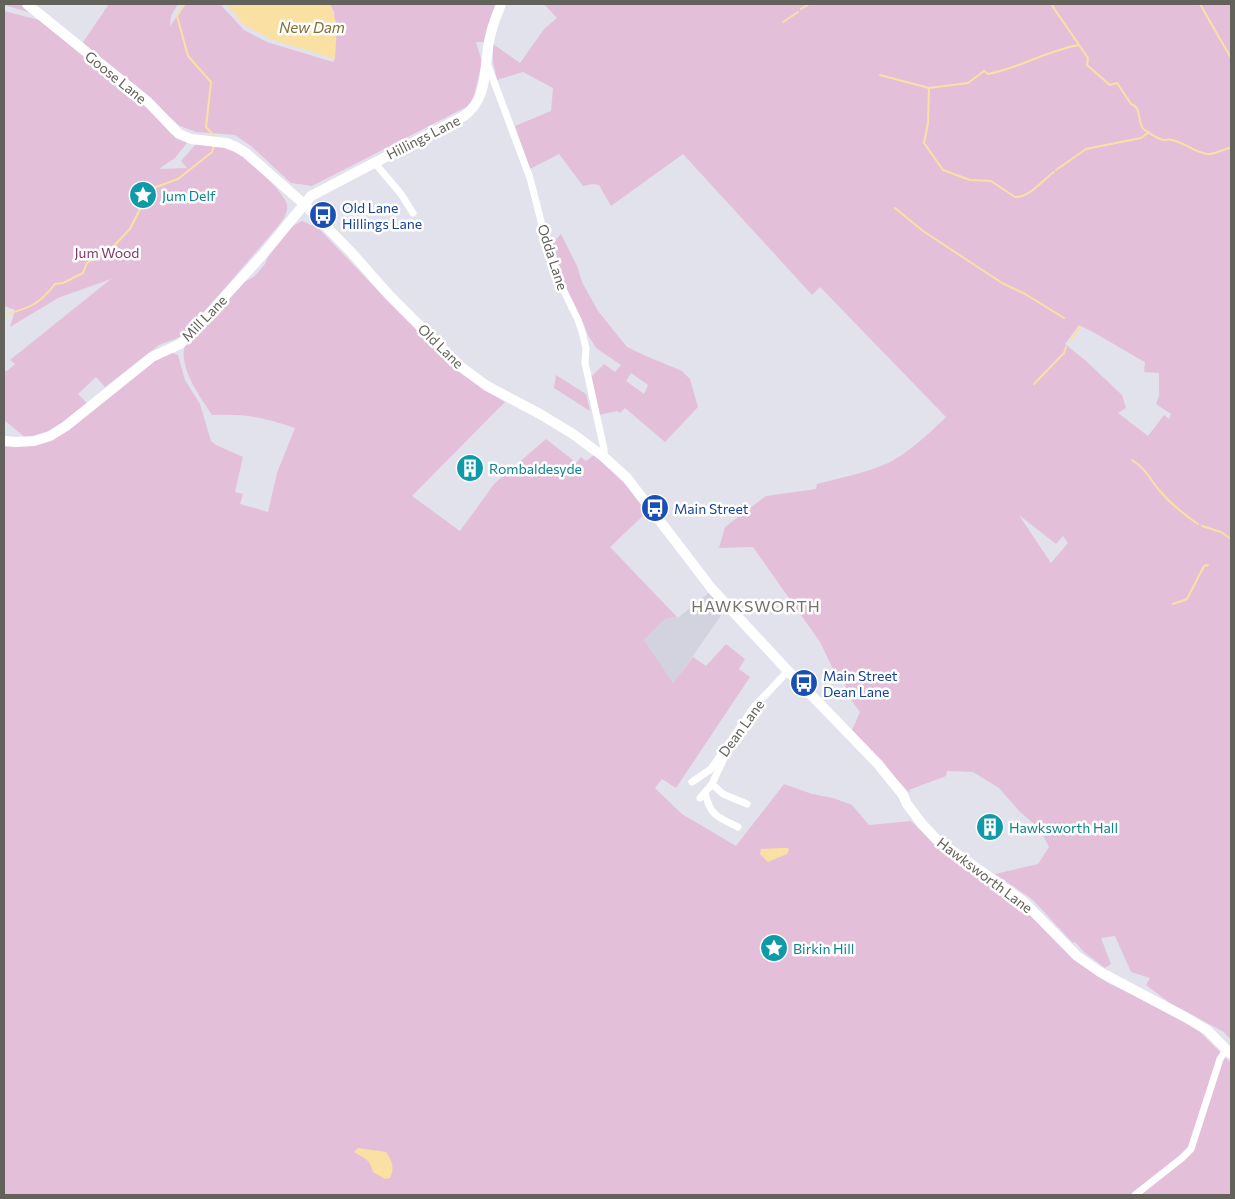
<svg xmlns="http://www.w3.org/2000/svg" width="1235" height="1199" viewBox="0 0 1235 1199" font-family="Commissioner,sans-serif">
  <rect width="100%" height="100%" fill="#e2e2ed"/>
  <path fill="#d3d3df" d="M710 592 725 610 673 684 644 640 665 619 679 617Z"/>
  <path fill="#e4bfda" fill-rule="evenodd" d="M4 4H24L29 9 28 12 4 5Z
    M109 4H178L171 16 170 26 186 4H220L244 30 267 42 333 62 335 59 334 12 330 4H496L484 42H476L482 62 472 104 312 186 291 183 251 146 235 135 196 132 180 126 136 88 81 45Z
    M544 4H1231V1040L1224 1032 1170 1003 1146 985 1150 978 1131 972 1115 936 1101 938 1111 964 1105 968 1084 952 1075 942 1073 943 1032 899 995 874 1038 864 1049 847 1039 828 1020 812 999 788 973 772 947 771 946 776 909 790 911 794 851 732 860 712 844 690 846 685 839 673H835L820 642 753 547 719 548 725 527 766 496 816 489 817 484C840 478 866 473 888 463 907 454 931 432 946 417L820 287 812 295 683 154 611 206 599 185 593 184 583 186 559 154 530 169 515 126 551 111 553 88 523 72 497 80 493 61V44L520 63 544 29 557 18ZM1079 325C1102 336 1123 350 1145 362L1144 372 1159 373V396L1156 404 1171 414 1169 419 1164 415 1148 436 1118 413 1126 408 1122 395 1086 361 1065 344ZM1019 515 1056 544 1063 536 1068 543 1051 563Z
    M4 11 43 21 149 109 171 134 187 143 175 158 159 169 187 168 181 161 196 144C208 146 223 145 234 149 244 152 285 194 287 204 288 213 284 218 279 225L188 331 180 337 159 345 105 387 96 377 78 394 87 403 49 433 26 438 4 420V371H7L15 364 10 360 111 279 58 298 10 327 15 310 4 306Z
    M302 221 318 228C377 288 434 356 505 402L412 496 460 531 494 484 546 439 573 460 571 463 574 466 581 457 586 461 594 455 625 484 647 512 610 547 677 617 665 619 644 640 673 683 693 657 706 666 726 644 745 659 739 669 750 677 676 788 662 779 655 788 682 814 736 846 784 784 812 794 833 798 852 805 869 825 911 821 938 848 998 889 1033 917 1074 959 1108 983 1183 1019 1200 1032 1231 1063V1195H4V446C21 446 37 446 53 439L154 359 172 353 178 355 185 380 200 404 211 441 216 445 243 457 235 492 243 494 240 504 268 512 277 473 295 428C263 417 246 414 212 415 200 396 178 368 185 345L241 284 255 276 265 264 271 250 289 228Z
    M561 234 577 266 582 282 598 311 627 347 646 356 682 371 690 379 698 407 665 442 625 408 620 413 617 411 599 415 591 377 604 364 615 372 621 365 596 348 588 335 582 320 569 299 553 243ZM631 373 648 385 644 394 626 381Z
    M556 375 586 394 590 411 554 388Z"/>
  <path fill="#fbe0a3" d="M226 4H330L337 25 335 59 271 39 244 25Z
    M783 848H788L789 850 787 854 768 862 760 854 761 849Z
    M358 1148 386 1152C392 1161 395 1167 390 1178L385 1179 373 1172C370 1159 365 1159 354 1152Z"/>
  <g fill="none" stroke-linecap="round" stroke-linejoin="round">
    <path stroke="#fbe0a3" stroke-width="2" d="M184 4 177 16 188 56 211 82 206 127 216 138
      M1051 4 1088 58 1087 65 1110 85 1117 83 1131 104C1141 107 1138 119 1142 127 1143 130 1160 140 1164 140 1168 140 1168 139 1172 140 1184 142 1195 153 1208 154 1214 155 1223 149 1230 148
      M1200 4 1231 58
      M801 9 809 4
      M783 22 798 12
      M880 75 929 88 968 83 984 71 988 74C1020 68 1048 50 1079 45
      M929 88 928 123 924 143 943 170 970 180 991 181 1015 197C1031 197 1042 180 1054 172
      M1056 170 1086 149 1141 138 1149 132
      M895 208 923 231 964 258 1002 283 1025 294 1064 318
      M4 315C29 308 39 305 55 284L63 283 83 273 87 263 112 248 130 229 147 195 156 187 178 179 212 152 214 145
      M1070 341 1080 327
      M1034 384 1064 353 1066 347
      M1132 460C1145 468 1150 479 1159 490 1170 503 1183 514 1198 524
      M1202 526 1221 532 1231 539
      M1173 604 1187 599 1204 566 1208 565"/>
    <path stroke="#fff" stroke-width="7" d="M487 63 530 178 545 237 562 287 578 320 582 332 586 348 585 363 604 449V457
      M374 162 401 194 413 213
      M692 782 711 769 754 707 788 671
      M712 784 723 794 747 804
      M705 793C711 817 718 817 738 827
      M700 798 712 784 725 756
      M1135 1195 1182 1158 1191 1149 1220 1059 1227 1049"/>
    <path stroke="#fff" stroke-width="10" d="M27 4 148 102 179 134 191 139 226 143 236 147 246 153 304 204 351 252 389 295 461 367 487 386 540 414 573 434 604 457 627 478 712 589 788 671 878 764 903 795 907 804 922 824 937 840 1023 901 1077 956 1100 972 1185 1017 1207 1030 1231 1054
      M4 441 16 442 34 441 50 436 66 426 152 357 180 344 188 337 265 252 311 196 464 116C490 97 483 66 490 37 492 26 497 15 501 4"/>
  </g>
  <defs>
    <g id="sight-disc" transform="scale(1.4375)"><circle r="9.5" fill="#0f9aa8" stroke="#fff"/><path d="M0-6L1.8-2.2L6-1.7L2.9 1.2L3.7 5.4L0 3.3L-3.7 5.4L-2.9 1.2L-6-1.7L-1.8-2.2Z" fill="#fff"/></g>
    <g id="bus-disc" transform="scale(1.4375)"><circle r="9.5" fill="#1a4fb4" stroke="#fff"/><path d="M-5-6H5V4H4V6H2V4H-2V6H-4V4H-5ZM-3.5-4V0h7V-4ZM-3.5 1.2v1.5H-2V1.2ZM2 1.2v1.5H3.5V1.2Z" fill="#fff"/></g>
    <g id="building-disc" transform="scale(1.4375)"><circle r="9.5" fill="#0f9aa8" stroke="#fff"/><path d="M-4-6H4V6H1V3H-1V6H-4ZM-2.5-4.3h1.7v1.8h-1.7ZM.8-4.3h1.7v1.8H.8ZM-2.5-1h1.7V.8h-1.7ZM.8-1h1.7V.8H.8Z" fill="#fff"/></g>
  </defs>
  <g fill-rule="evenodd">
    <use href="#sight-disc" x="143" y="195"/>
    <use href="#bus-disc" x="323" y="215"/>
    <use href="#building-disc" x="470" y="468"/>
    <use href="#bus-disc" x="655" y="508"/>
    <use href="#bus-disc" x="804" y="683"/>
    <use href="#building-disc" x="990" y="827"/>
    <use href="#sight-disc" x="774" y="948"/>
  </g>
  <g text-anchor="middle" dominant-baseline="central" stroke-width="5" stroke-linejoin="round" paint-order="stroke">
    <g font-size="14" fill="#62615a" stroke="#fff">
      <text transform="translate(116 77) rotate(39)">Goose Lane</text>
      <text transform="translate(423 137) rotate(-27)">Hillings Lane</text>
      <text transform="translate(553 257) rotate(72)">Odda Lane</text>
      <text transform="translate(204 318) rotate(-46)">Mill Lane</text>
      <text transform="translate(441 346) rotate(44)">Old Lane</text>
      <text transform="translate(741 728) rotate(-54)">Dean Lane</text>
      <text transform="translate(985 875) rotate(37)">Hawksworth Lane</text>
    </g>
    <g font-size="14" fill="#0d838f" stroke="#fff" text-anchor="start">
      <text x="162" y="195">Jum Delf</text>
      <text x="489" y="468">Rombaldesyde</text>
      <text x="1009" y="827">Hawksworth Hall</text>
      <text x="793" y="948">Birkin Hill</text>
    </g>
    <g font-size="14" fill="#164399" stroke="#fff" text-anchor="start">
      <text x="342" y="207">Old Lane<tspan x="342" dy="16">Hillings Lane</tspan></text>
      <text x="674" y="508">Main Street</text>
      <text x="823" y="675">Main Street<tspan x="823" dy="16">Dean Lane</tspan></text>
    </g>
    <g font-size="14" fill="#83386d" stroke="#fff">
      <text x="107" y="252">Jum Wood</text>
    </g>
    <g font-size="15" font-style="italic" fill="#816f34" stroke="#fff">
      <text x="312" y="27">New Dam</text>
    </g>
    <g font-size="16" letter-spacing="1" fill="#74726b" stroke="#fff">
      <text x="756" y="605">HAWKSWORTH</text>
    </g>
  </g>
  <rect width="1235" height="1199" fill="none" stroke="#62615a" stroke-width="10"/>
</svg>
